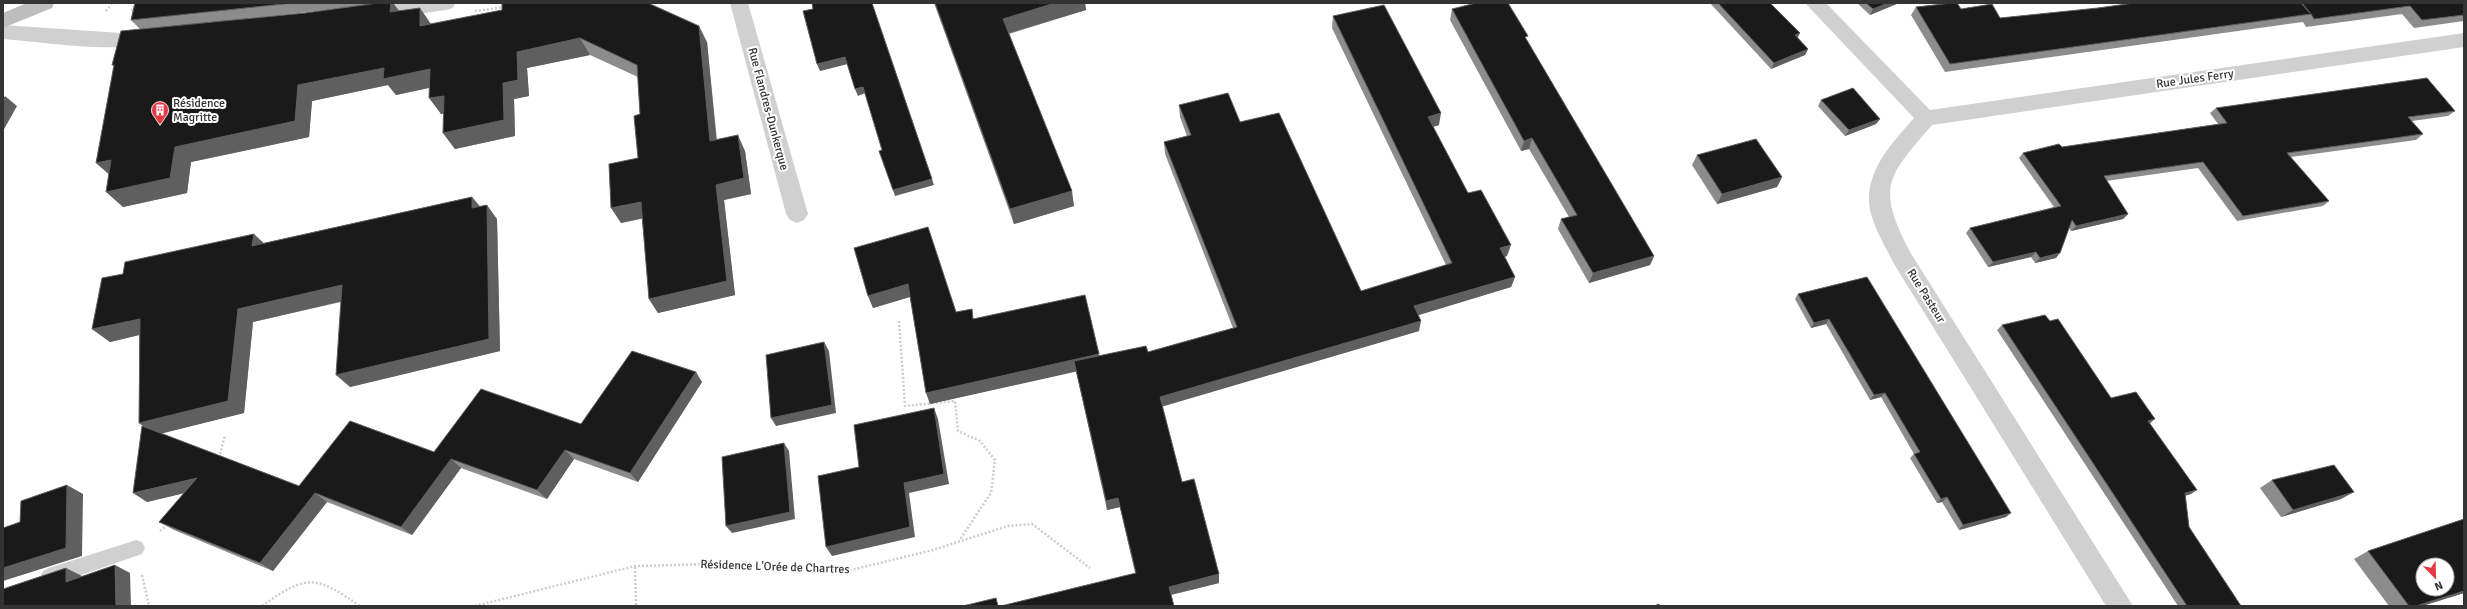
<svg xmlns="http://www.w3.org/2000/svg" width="2467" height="609" viewBox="0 0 2467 609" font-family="Signika,sans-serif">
  <rect width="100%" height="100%" fill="#fff"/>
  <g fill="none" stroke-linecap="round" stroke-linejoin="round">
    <path stroke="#cdcdcd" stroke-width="2.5" stroke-dasharray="2 2" stroke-linecap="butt" d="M106 11 112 3
      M132 11 135 3
      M475 11 505 7
      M899 321 905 406 955 401 958 431 980 441 995 460 991 493 959 541
      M219 458 225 435
      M160 531 169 524
      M635 567 636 606
      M142 575 149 606
      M262 606C307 574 315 575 360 606
      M475 606 635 566 716 564 847 571 933 550 1008 526 1032 524 1090 568"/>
    <path fill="#d0d0d0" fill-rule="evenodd" d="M136 540 142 542 145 548 142 554 49 586 43 583 40 577 43 571 49 568Z"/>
    <path fill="#d0d0d0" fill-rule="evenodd" d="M397 3H455L453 8 446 10 368 21 361 19 358 14 361 9Z
      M730 3H748L808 214 804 220 797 223 790 220 786 214Z
      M1805 3H1826L1930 110 2464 33V47L1932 125C1887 177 1876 187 1910 252L2133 606H2106L1894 264C1887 249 1877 234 1872 217 1859 178 1890 145 1914 118Z
      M3 25 121 33 147 30 154 32 157 37 154 42C116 54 44 42 3 39Z"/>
    <path fill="#bdbdbd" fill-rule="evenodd" d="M27 3H54L52 8 3 28V13Z"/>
  </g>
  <path fill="#8c8c8c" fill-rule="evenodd" d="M135 3H393L399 11 431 24 707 42 717 140 745 151 751 194 724 200 735 295 658 313 649 299 642 218 621 223 638 158 640 114 638 77 590 55 527 68 529 96 514 99 515 136 455 149 443 133 444 114H441L429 88 396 95 388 85 312 101 309 137 191 162 187 193 123 207 109 174 114 66 112 65 140 29 131 20ZM336 9 305 13 207 23Z
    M934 3H1085L1086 10 1009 34 1074 206 1014 224Z
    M1710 3H1770L1797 38 1808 49 1805 55 1771 69Z
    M1857 3H1899L1870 15Z
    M2134 3H2464V21L2414 28 2402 14 2306 27 2303 22 1945 72 1911 15 1916 7 1961 9 2000 18 2098 8Z
    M1452 9 1527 40 1654 256 1650 265 1589 283 1558 229 1561 219 1569 217 1529 149 1521 151 1450 20Z
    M1333 16 1439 125 1433 127 1468 193 1507 256 1505 257 1515 277 1511 287 1419 315V331L1162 406 1182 482 1219 574V583L1171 595 1135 573 1120 507 1107 510 1076 371 930 404 910 297 873 308 854 248 956 312 975 319 1099 356 1148 352 1233 328 1165 154 1164 142 1187 136 1180 117 1179 105 1240 122 1361 291 1446 265 1332 28Z
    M1821 100 1880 119 1876 124 1845 136 1818 106Z
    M2216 108 2455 111 2448 116 2412 121 2423 134 2416 140 2291 157 2329 201 2323 206 2237 221 2198 168 2106 181 2128 214 2123 219 2071 231 2069 228 2056 258 2035 263 2031 257 1988 267 1966 233 1970 228 2054 207 2019 158 2023 153 2218 124 2210 113Z
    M1697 155 1782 177 1777 187 1717 204 1692 165Z
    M472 197 480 206 497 219 500 351 350 387 341 302 253 322 244 413 161 433 299 486 434 452 581 424 702 382 638 482 574 459 547 499 461 468 412 535 327 502 273 571 174 530 159 522 184 493 147 502 146 428 139 423V335L110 342 92 329 264 243Z
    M1867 277 2006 517 1959 530 1942 502 1937 503 1910 458 1914 454 1881 397 1870 400 1826 324 1811 328 1795 299 1798 294Z
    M2050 321 2111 398 2150 423 2191 494 2185 496 2189 527 2241 606H2178L1997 330 2002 325Z
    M2272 480 2341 499 2281 517 2260 488Z
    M2368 551 2464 593 2422 606H2389L2354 559Z"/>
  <path fill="#5f5f5f" d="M391 3H393L404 17 390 12Z
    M1055 3H1085L1086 10 1006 34 1003 19Z
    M1888 3H1899L1870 15 1873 9Z
    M420 8 431 24 420 26Z
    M699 26 707 42 718 157 710 141Z
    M1800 33 1797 39 1795 35Z
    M580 38 590 55 527 68 529 96 514 99 515 136 455 149 443 133 517 52Z
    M1808 49 1805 55 1771 69 1774 63Z
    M845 57 848 64 820 71 817 64Z
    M384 68 430 69 442 85 396 95 388 85 312 101 309 137 191 162 187 193 123 207 106 192 175 147 298 85Z
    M863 87 865 93 858 96 855 89Z
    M5 96 17 106 3 131V99Z
    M444 96 456 111 441 114 429 98Z
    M1441 113 1439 125 1426 129 1428 117Z
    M1880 119 1876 124 1845 136 1849 130Z
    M738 135 745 151 751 194 724 200 735 295 658 313 649 299 716 185Z
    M1532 138 1529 149 1521 151 1524 141Z
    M111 160 113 178 96 163Z
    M1782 177 1777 187 1717 204 1722 194Z
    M932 179 934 185 895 196 893 190Z
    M1072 191 1074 206 1014 224 1010 209Z
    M472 197 483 211 472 208Z
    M641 202 650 217 621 223 611 208Z
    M487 205 497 219 500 351 350 387 336 375Z
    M2128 214 2123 219 2071 231 2076 226Z
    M254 234 268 247 252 246Z
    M1511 245 1507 256 1497 259 1500 248Z
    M2036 252 2031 257 1988 267 1993 262Z
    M2060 253 2056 258 2035 263 2040 258Z
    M1654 256 1650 265 1589 283 1593 273Z
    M1515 277 1511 287 1412 317 1414 306Z
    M908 284 913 296 873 308 868 296Z
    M342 285 355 298 253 322 244 413 156 435 139 423 238 309Z
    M140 319 156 331 110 342 92 329Z
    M1829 319 1826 324 1811 328 1814 323Z
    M1421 321 1419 331 1161 407 1160 397Z
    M824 342 829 351 836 413 776 426 771 418Z
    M1099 354 1101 366 930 404 926 393Z
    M696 372 702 382 638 482 630 473Z
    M1885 393 1881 397 1870 400 1874 395Z
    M934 408 938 419 949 484 909 493 915 537 832 556 826 547 904 483Z
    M2155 419 2149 424 2148 421Z
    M784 443 789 451 795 519 732 533 726 526Z
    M565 450 574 459 547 499 537 490Z
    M451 459 461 468 412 535 401 527Z
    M197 478 210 487 147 502 133 493Z
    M67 485 83 494 82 556 3 581V568Z
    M2197 490 2191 494 2179 497 2185 493Z
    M2354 492 2341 499 2281 517 2293 510Z
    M315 493 327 502 273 571 260 563Z
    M1947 497 1942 502 1937 503 1941 499Z
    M1118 498 1120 507 1107 510 1106 501Z
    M2011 513 2006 517 1959 530 1963 525Z
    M115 565 130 573 131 606H116Z
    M66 568 82 576V590L66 582Z
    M1219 574V583L1170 595 1169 587Z
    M2464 591V593L2422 606H2416Z"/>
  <path fill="#1a1a1a" stroke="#5f5f5f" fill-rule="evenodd" d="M135 3H293L131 20Z
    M378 3H391L390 12 420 8V26L502 10V3H648L699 26 710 141 738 135 744 178 716 185 727 281 649 299 641 202 611 208 609 164 638 158 634 116 640 114 637 65 580 38 517 52 518 80 503 83 504 120 443 133 444 96 429 98 430 69 383 79 384 68 298 85 295 121 175 147 170 178 106 192 111 160 96 163 114 65H112L121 31 305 13Z
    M812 3H872L932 179 893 190 879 151 882 150 863 87 855 89 845 57 817 64 803 11 813 9Z
    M935 3H1055L1003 19 1072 191 1010 209Z
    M1476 3H1508L1528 36 1525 37 1654 256 1593 273 1561 219 1577 215 1532 138 1524 141 1452 9Z
    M1718 3H1770L1800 33 1795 35 1808 49 1774 63Z
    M1866 3H1888L1873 9Z
    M1952 3H1957L1961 9 1992 4 2000 18 2098 8 2134 3H2301L2310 13 2302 3H2464V15L2422 20 2410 6 2314 19 2311 14 1950 64 1916 7Z
    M1384 5 1441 113 1428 117 1468 193 1481 190 1511 245 1500 248 1515 277 1414 306 1421 321 1160 397 1182 482 1194 479 1219 574 1169 587 1174 606H1001L1136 573 1118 498 1106 501 1074 361 1146 346 1148 352 1237 327 1164 142 1191 135 1179 105 1228 93 1240 122 1279 113 1361 291 1452 263 1333 16Z
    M2427 78 2455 111 2408 117 2423 134 2287 153 2329 201 2243 216 2203 162 2104 176 2128 214 2076 226 2072 220 2060 253 2040 258 2036 252 1993 262 1970 228 2061 206 2023 153 2059 144 2062 147 2227 123 2216 108Z
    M1853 88 1880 119 1849 130 1821 100Z
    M1756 139 1782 177 1722 194 1697 155Z
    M472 197V208L487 205 489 339 336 375 342 285 238 309 228 401 139 423 140 319 92 329 102 278 123 274 125 262 254 234 252 246Z
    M928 227 956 312 972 309 973 319 1085 295 1099 354 926 393 908 284 868 296 854 248Z
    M1867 277 2011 513 1963 525 1947 497 1941 499 1914 454 1920 452 1885 393 1874 395 1829 319 1814 323 1798 294Z
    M2045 315 2050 321 2058 319 2111 398 2136 392 2155 419 2148 421 2197 490 2185 493 2189 527 2241 606H2187L2002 325Z
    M824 342 832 405 771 418 766 355Z
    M632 351 696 372 630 473 565 450 537 490 451 459 401 527 315 493 260 563 159 522 197 478 133 493 142 426 299 486 350 421 434 452 481 389 581 424Z
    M934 408 944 474 904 483 910 527 826 547 818 476 859 467 854 425Z
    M784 443 790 512 726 526 722 457Z
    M2334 465 2354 492 2293 510 2272 480Z
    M67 485 66 548 3 568V528L20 522 21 501Z
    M2464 519V591L2416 606H2409L2368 551ZM2423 565H2447V589H2423Z
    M115 565 116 606H3V589L66 568V582Z
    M996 598 998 606H963Z
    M1659 604 1660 606H1654Z"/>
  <defs>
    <g id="building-pin" transform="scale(0.9)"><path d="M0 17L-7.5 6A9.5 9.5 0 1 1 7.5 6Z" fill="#e63946" stroke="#fff"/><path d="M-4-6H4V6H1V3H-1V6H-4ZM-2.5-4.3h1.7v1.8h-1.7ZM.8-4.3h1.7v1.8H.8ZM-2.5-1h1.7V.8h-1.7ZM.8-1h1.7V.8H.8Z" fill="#fff"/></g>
  </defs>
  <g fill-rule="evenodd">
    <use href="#building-pin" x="160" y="110"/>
  </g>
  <g text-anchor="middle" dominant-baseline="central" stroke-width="4" stroke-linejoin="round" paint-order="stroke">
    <g font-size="12" fill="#333" stroke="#fff">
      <text transform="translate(2195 79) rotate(-8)">Rue Jules Ferry</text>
      <text transform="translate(768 109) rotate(75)">Rue Flandres-Dunkerque</text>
      <text transform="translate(1926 296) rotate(58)">Rue Pasteur</text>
      <text transform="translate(775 567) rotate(2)">Résidence L'Orée de Chartres</text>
    </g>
    <g font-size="12" fill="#333" stroke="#fff" text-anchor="start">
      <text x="173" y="103">Résidence<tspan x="173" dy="14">Magritte</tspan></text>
    </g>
  </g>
  <rect width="2467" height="609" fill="none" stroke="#333333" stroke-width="8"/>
  <g transform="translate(2435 577) rotate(157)"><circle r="19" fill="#ffffff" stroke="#adadad"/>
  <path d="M0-3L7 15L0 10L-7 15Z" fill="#e63946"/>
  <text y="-6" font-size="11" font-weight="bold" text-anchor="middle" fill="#333333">N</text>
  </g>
</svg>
